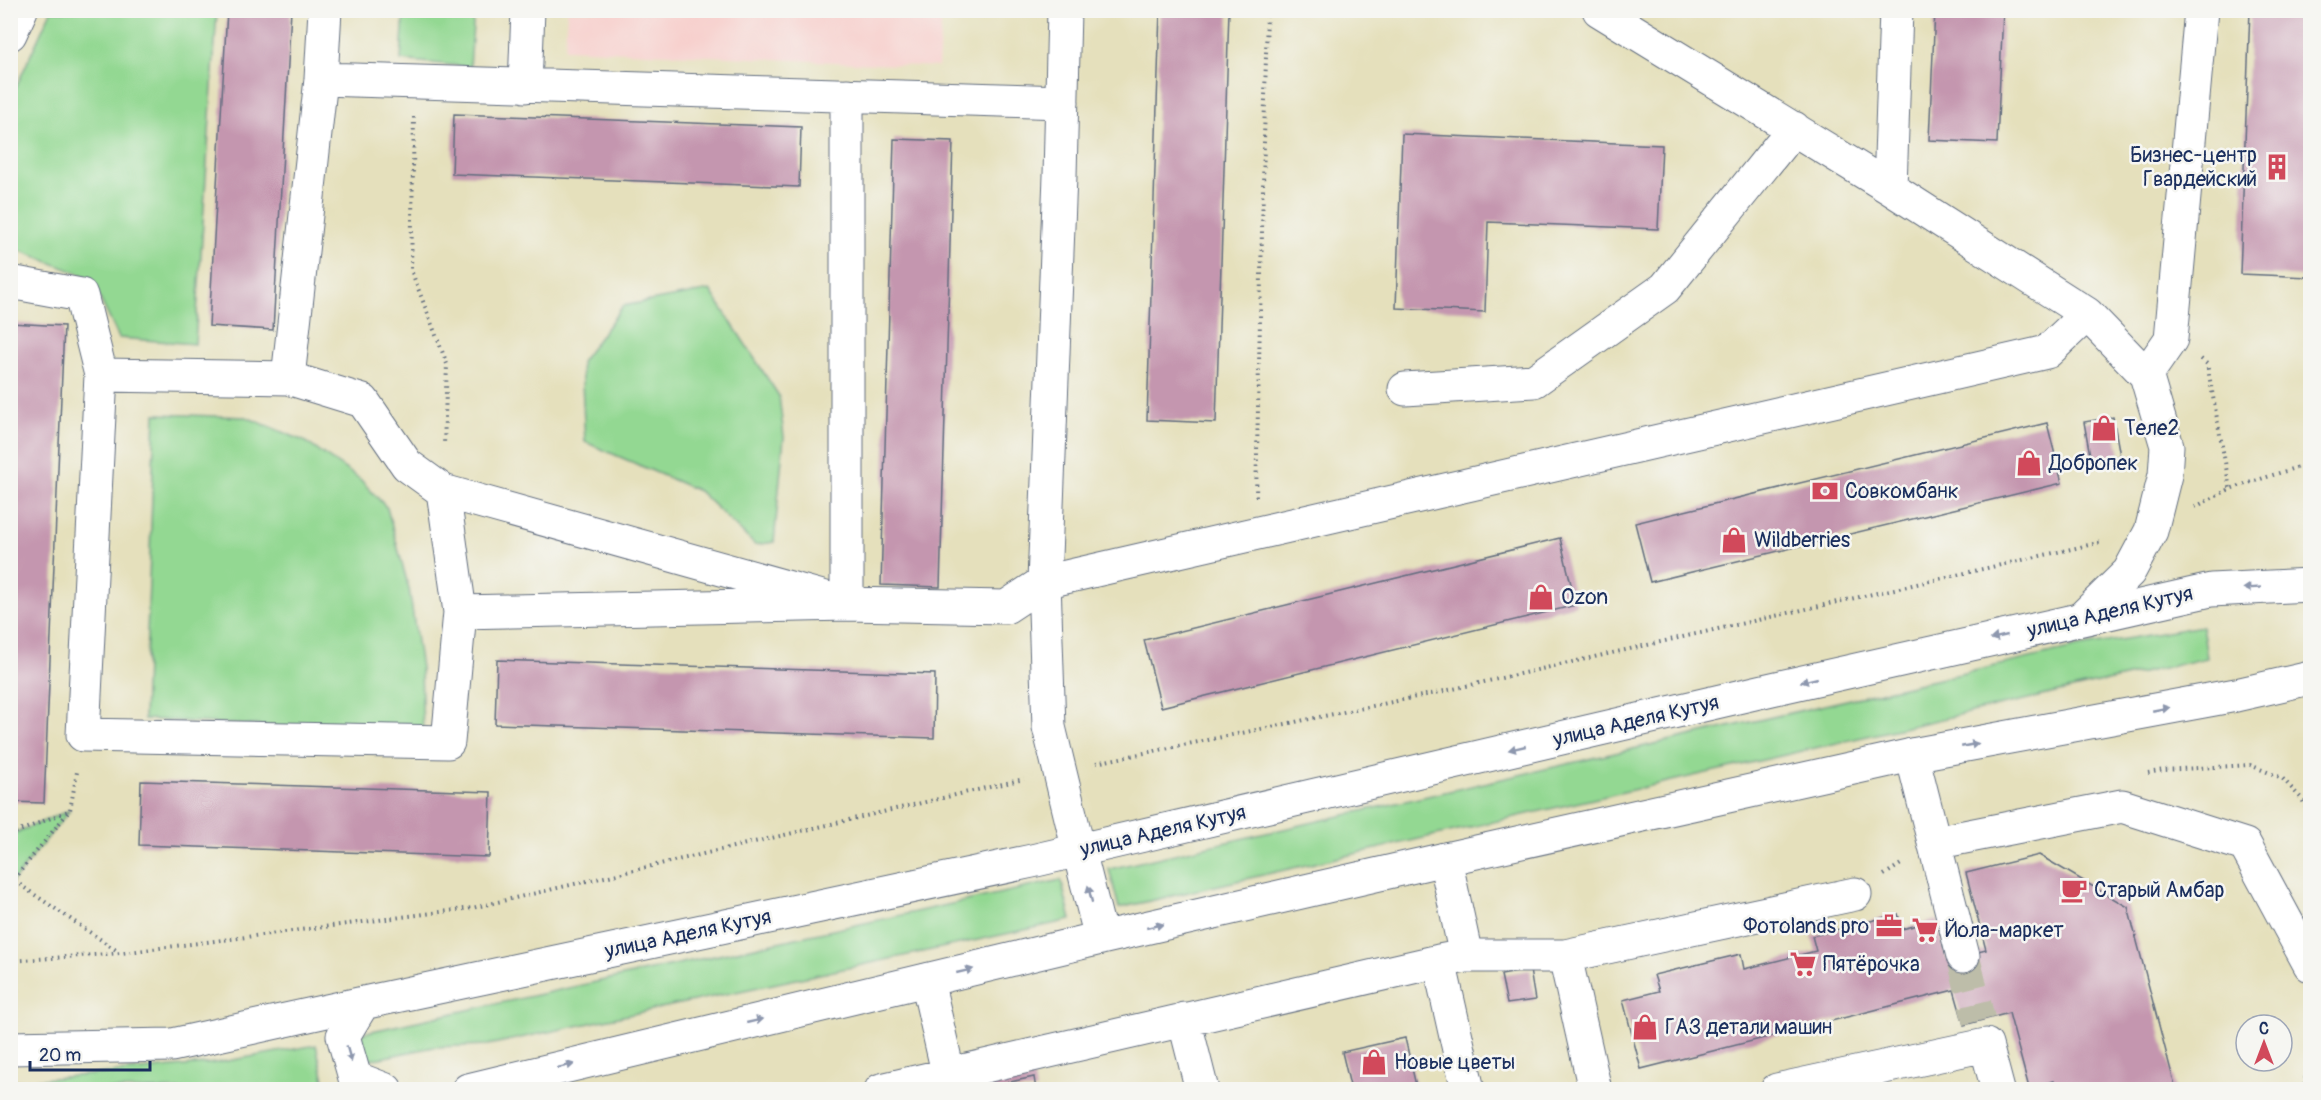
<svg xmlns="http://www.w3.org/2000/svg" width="2321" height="1100" viewBox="0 0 2321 1100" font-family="Pangolin,sans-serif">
  <rect width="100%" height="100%" fill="#f6f6f2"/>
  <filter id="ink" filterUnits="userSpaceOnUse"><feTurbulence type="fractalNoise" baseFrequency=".0167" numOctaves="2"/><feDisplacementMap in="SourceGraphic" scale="12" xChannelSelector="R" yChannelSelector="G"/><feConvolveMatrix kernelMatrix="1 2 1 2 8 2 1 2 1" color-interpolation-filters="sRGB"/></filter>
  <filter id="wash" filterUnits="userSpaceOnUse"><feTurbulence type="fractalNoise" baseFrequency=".008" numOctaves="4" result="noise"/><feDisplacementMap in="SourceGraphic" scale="24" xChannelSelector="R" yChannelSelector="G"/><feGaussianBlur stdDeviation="1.35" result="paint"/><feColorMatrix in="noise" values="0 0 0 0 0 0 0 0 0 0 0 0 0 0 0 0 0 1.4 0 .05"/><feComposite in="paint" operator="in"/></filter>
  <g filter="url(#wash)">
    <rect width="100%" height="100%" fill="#e5e0bc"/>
    <path fill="#f7d0cd" d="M567 11H942L938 67 565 49Z"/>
    <path fill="#93d892" stroke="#578478" stroke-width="1.5" d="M51 11H217L195 344 119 338 90 278 11 247V98Z
      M404 11H474L470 67 401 60Z
      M710 290 779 396 784 437 774 542 755 545 699 491 585 442 581 362 623 306Z
      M155 414 246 417 304 441 360 479 387 508 409 589 421 668 423 735 144 719Z
      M2202 626 2207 658 1119 908 1109 869 2078 647Z
      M70 810 14 880 11 884V835Z
      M1061 880 1071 920 488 1045 434 1047 370 1060 362 1055 360 1043 363 1033Z
      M316 1045 325 1084 287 1090 11 1089V1082L216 1063Z"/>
    <g id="blocks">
      <path fill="#c496af" d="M227 10H291L273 330 209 326Z
        M1160 10H1229L1216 423 1147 420Z
        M1935 10H2003L1997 143 1929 140Z
        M2250 10H2310V277L2240 274Z
        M454 114 801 127 799 187 452 174Z
        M1402 134 1662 145 1658 229 1488 222 1485 312 1396 308Z
        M894 139 953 141 940 587 881 585Z
        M10 323 64 326 44 803 10 802Z
        M2113 417 2120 456 2091 461 2084 422Z
        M2047 423 2062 483 1650 582 1635 523Z
        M1560 538 1576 605 1161 707 1144 640Z
        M497 660 935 674 934 738 495 724Z
        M141 781 491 792 489 857 139 845Z
        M2039 855 2128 907 2176 1090H2057L2054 1081 2029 1088 2009 1013 1964 1025 1954 990 1641 1069 1623 1000 1659 991 1654 975 1741 954 1744 969 1816 951 1812 936 1898 914 1902 929 1937 920 1947 960 1986 950 1966 873Z
        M1530 970 1535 1000 1507 1004 1501 975Z
        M1405 1038 1417 1090H1351L1342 1052Z
        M1034 1077 1036 1090H992L991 1086Z"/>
    </g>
  </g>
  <g filter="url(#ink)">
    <use href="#blocks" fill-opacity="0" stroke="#626d7f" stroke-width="1.5"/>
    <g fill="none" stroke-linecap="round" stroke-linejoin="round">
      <path stroke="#bdbda9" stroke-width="33" stroke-dasharray="33 16" stroke-linecap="butt" d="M1963 956 1979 1021"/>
      <g stroke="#626d7f" stroke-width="35">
        <path id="minor" d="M1064 10 1060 176 1044 582 1049 727 1079 851
          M1599 10 1890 188 2087 314 2146 375 2167 446 2165 475 2151 531 2129 572 2082 618
          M10 34 21 10
          M321 79 1062 102
          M525 86 528 10
          M1890 188 1896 10
          M10 282 81 295 101 375 83 735 448 742 460 612 847 604 1006 607 1044 582 2047 352 2087 314
          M101 375 288 378 321 79 325 10
          M2146 375 2171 339 2201 10
          M288 378 363 401 407 465 443 491 460 612
          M1405 389 1534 381 1665 288 1794 128
          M443 491 847 604V95
          M1912 755 1963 956
          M1934 843 2122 806 2245 845 2310 965
          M1445 859 1466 956
          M1565 956 1595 1090
          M1439 961 1468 1090
          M927 980 952 1090
          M1184 1019 1202 1090
          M881 1090 1439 961 1466 956H1565L1855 894
          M1777 1090 1986 1045 1998 1090"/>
      </g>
      <g stroke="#626d7f" stroke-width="35">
        <path id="major" d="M1079 851 1101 938
          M363 1003 343 1036 355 1078 386 1090
          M10 1048 172 1045 363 1003 1032 861 1772 689 2211 590 2310 585
          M468 1090 1101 938 1445 859 1912 755 2236 695 2310 678"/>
      </g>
      <path stroke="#626d7f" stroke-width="4" stroke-dasharray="1.5 4.5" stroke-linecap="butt" d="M414 117 411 270 447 364 444 445
        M2201 359 2207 364 2230 489
        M1256 497 1267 10
        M2195 507 2230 489 2310 463
        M1096 763 1431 694 2102 542
        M2148 773 2164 770 2250 765 2282 778 2302 799 2310 816
        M10 835 68 811
        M1884 875 1901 864
        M10 878 119 952
        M10 884 70 810 77 772
        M10 961 121 953 472 908 1024 779
        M2305 1090 2310 999"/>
      <use href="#minor" stroke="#fff" stroke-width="33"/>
      <use href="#major" stroke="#fff" stroke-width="33"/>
    </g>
    <defs><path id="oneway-solid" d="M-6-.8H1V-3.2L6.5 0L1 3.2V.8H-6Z" transform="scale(1.5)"/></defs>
    <g fill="#8d97ae">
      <use href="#oneway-solid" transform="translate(2252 588) rotate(177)"/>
      <use href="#oneway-solid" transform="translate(1999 637) rotate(167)"/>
      <use href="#oneway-solid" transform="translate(1809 680) rotate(167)"/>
      <use href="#oneway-solid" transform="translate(2161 709) rotate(-11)"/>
      <use href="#oneway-solid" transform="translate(1970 745) rotate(-11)"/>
      <use href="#oneway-solid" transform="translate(1517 748) rotate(167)"/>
      <use href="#oneway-solid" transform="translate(1090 894) rotate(-104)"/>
      <use href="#oneway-solid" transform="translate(1155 926) rotate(-13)"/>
      <use href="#oneway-solid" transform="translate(965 971) rotate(-13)"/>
      <use href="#oneway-solid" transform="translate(755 1021) rotate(-13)"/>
      <use href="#oneway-solid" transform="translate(349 1054) rotate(74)"/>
      <use href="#oneway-solid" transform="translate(566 1066) rotate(-13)"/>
    </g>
  </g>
  <defs>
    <g id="building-bare" transform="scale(2.07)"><path d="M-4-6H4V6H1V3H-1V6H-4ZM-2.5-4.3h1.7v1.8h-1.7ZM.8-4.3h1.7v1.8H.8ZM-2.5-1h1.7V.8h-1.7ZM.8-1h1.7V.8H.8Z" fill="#d1495b" stroke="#f6f6f2" stroke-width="2.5" paint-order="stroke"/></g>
    <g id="shop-bare" transform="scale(2.07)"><path d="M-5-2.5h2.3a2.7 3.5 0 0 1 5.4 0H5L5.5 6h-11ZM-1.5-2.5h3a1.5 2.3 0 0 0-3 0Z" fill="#d1495b" stroke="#f6f6f2" stroke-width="2.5" paint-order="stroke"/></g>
    <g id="bank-bare" transform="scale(2.07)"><path d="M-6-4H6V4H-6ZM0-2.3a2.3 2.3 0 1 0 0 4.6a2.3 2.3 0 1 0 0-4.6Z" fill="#d1495b" stroke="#f6f6f2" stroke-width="2.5" paint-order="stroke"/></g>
    <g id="cafe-bare" transform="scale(2.07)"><path d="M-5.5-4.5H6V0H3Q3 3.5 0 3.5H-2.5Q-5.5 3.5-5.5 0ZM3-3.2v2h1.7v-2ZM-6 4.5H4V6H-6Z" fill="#d1495b" stroke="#f6f6f2" stroke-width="2.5" paint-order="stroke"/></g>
    <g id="office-bare" transform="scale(2.07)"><path d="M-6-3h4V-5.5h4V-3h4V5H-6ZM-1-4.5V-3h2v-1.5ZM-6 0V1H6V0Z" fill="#d1495b" stroke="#f6f6f2" stroke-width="2.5" paint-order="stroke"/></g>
    <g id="supermarket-bare" transform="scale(2.07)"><path d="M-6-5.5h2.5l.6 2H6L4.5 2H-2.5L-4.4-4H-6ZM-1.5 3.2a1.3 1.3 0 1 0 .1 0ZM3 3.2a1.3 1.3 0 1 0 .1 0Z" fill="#d1495b" stroke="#f6f6f2" stroke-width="2.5" paint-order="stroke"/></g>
  </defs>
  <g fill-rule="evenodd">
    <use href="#building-bare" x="2277" y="167"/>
    <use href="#shop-bare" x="2104" y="428"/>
    <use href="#shop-bare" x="2029" y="463"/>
    <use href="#bank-bare" x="1825" y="491"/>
    <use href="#shop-bare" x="1734" y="540"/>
    <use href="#shop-bare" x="1541" y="597"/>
    <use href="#cafe-bare" x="2074" y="890"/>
    <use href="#office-bare" x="1889" y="926"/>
    <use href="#supermarket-bare" x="1925" y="930"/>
    <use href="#supermarket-bare" x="1803" y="964"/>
    <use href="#shop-bare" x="1645" y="1027"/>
    <use href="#shop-bare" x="1374" y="1062"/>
  </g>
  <g text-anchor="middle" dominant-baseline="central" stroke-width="5" stroke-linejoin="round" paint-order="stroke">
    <g font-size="21" fill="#1b2f5e" stroke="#f6f6f2" text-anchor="start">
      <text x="2257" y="155" text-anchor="end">Бизнес-центр<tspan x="2257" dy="24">Гвардейский</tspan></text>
      <text x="2124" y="428">Теле2</text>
      <text x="2049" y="463">Добропек</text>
      <text x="1845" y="491">Совкомбанк</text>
      <text x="1754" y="540">Wildberries</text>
      <text x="1561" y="597">Ozon</text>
      <text x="2094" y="890">Старый Амбар</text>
      <text x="1869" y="926" text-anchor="end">Фотоlands pro</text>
      <text x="1945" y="930">Йола-маркет</text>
      <text x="1823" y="964">Пятёрочка</text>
      <text x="1665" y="1027">ГАЗ детали машин</text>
      <text x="1394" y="1062">Новые цветы</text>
    </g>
    <g font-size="21" fill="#1b2f5e" stroke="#f6f6f2">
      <text transform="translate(2110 612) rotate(-13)">улица Аделя Кутуя</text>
      <text transform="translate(1636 721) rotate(-13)">улица Аделя Кутуя</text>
      <text transform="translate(1163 831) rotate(-13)">улица Аделя Кутуя</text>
      <text transform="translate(688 934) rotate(-12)">улица Аделя Кутуя</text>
    </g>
  </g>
  <rect width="2321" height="1100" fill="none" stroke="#f6f6f2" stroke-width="36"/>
  <g transform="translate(2264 1043)"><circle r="28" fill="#f6f6f2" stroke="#9ea6b7" stroke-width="1.5"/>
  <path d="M0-4.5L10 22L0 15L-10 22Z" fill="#d1495b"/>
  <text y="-9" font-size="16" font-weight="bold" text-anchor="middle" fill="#1b2f5e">С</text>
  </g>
  <path d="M30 1061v9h120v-9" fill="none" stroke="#1b2f5e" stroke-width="3"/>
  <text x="39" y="1061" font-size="18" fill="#1b2f5e" stroke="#f6f6f2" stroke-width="4.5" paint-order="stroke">20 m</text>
</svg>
